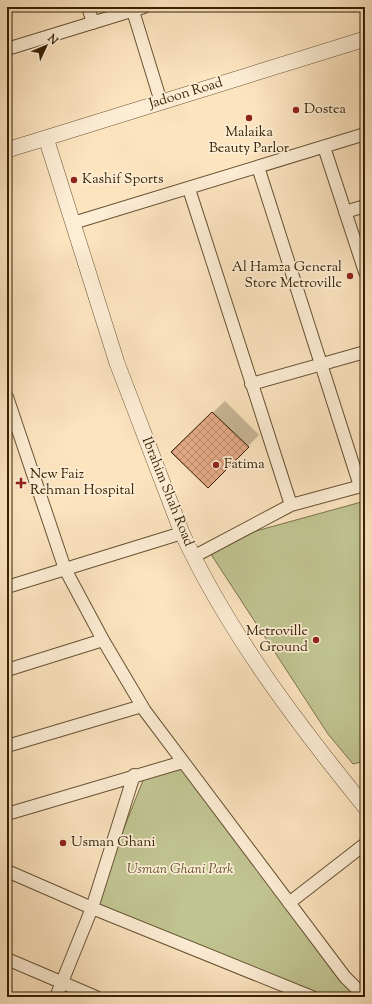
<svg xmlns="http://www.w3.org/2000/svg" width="372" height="1004" viewBox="0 0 372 1004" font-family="'Sorts Mill Goudy',serif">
  <defs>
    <pattern id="building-cross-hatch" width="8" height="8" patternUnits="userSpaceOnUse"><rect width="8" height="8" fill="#e6aa87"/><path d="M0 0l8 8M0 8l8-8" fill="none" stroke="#bb8a6c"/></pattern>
  </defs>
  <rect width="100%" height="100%" fill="#fce4bf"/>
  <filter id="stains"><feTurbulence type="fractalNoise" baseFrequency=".005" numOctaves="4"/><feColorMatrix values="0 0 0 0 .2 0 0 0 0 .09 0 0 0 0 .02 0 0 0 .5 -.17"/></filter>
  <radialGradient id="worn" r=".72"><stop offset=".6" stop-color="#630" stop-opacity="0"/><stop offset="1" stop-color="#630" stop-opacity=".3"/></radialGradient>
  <path fill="#c0c491" stroke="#7a724a" d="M365 501V761L353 764 328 734 205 545Z
    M183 762 365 997H312L92 908 146 773Z"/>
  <path fill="#0003" d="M225 401 259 435 208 487 184 440Z"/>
  <path fill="url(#building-cross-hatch)" stroke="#352103" d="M212 412 249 447 208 488 171 452Z"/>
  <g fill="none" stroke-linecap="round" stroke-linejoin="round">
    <g stroke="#675232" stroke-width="14">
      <path id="minor" d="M88 7 93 23
        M133 11 161 102
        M7 49 144 7
        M324 147 365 272
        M258 167 360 486
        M189 189 291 505
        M345 212 365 206
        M73 223 365 134
        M251 384 365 352
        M7 397 65 569 103 640 145 711 345 977 365 997
        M193 557 291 505 365 485
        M7 587 182 533
        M7 670 103 640
        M7 746 142 706
        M7 814 183 762
        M7 871 92 908 312 997
        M289 903 365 844
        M7 959 96 997
        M56 997 92 908 134 775"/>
    </g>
    <g stroke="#675232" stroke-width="16">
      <path id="tertiary" d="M46 138 117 363 182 533C228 632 296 722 365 807
        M7 150 365 39"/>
    </g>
    <use href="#minor" stroke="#fdedd5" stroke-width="12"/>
    <use href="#tertiary" stroke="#fdedd5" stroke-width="15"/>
  </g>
  <g fill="#8f2418" stroke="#fdedd5" stroke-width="1.5">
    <circle cx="296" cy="110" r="4"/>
    <circle cx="249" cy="118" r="4"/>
    <circle cx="74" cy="180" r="4"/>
    <circle cx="350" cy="276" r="4"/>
    <circle cx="216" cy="465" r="4"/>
    <path d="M19 477h4v4h4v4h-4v4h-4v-4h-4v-4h4z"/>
    <circle cx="316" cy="640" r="4"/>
    <circle cx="63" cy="843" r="4"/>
  </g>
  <g text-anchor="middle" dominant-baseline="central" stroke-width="3.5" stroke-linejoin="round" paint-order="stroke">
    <g font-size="14" fill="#352103" stroke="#fdedd5">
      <text transform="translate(186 94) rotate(-17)">Jadoon Road</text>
      <text transform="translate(167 492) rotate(68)">Ibrahim Shah Road</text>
    </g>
    <g font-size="14" fill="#352103" stroke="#fdedd5" text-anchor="start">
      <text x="304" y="110">Dostea</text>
      <text x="249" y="133" text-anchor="middle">Malaika<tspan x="249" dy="16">Beauty Parlor</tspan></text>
      <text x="82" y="180">Kashif Sports</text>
      <text x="342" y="268" text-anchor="end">Al Hamza General<tspan x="342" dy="16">Store Metroville</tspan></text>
      <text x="224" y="465">Fatima</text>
      <text x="30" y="475">New Faiz<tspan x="30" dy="16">Rehman Hospital</tspan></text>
      <text x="308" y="632" text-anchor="end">Metroville<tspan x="308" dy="16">Ground</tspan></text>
      <text x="71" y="843">Usman Ghani</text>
    </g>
    <g font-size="14" font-style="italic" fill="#5f522e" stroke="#fdedd5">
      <text x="180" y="870">Usman Ghani Park</text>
    </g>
  </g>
  <rect width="372" height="1004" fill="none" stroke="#fce4bf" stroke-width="24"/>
  <rect x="8" y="8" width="356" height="988" fill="none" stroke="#352103" stroke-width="2"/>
  <rect x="12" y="12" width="348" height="980" fill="none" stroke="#352103"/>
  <g transform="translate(46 46) rotate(46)" stroke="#fdedd5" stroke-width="3" paint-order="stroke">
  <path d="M0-3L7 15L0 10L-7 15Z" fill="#352103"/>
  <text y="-6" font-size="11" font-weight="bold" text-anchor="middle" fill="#352103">N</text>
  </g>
  <rect width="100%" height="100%" filter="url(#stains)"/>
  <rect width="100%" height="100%" fill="url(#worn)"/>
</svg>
